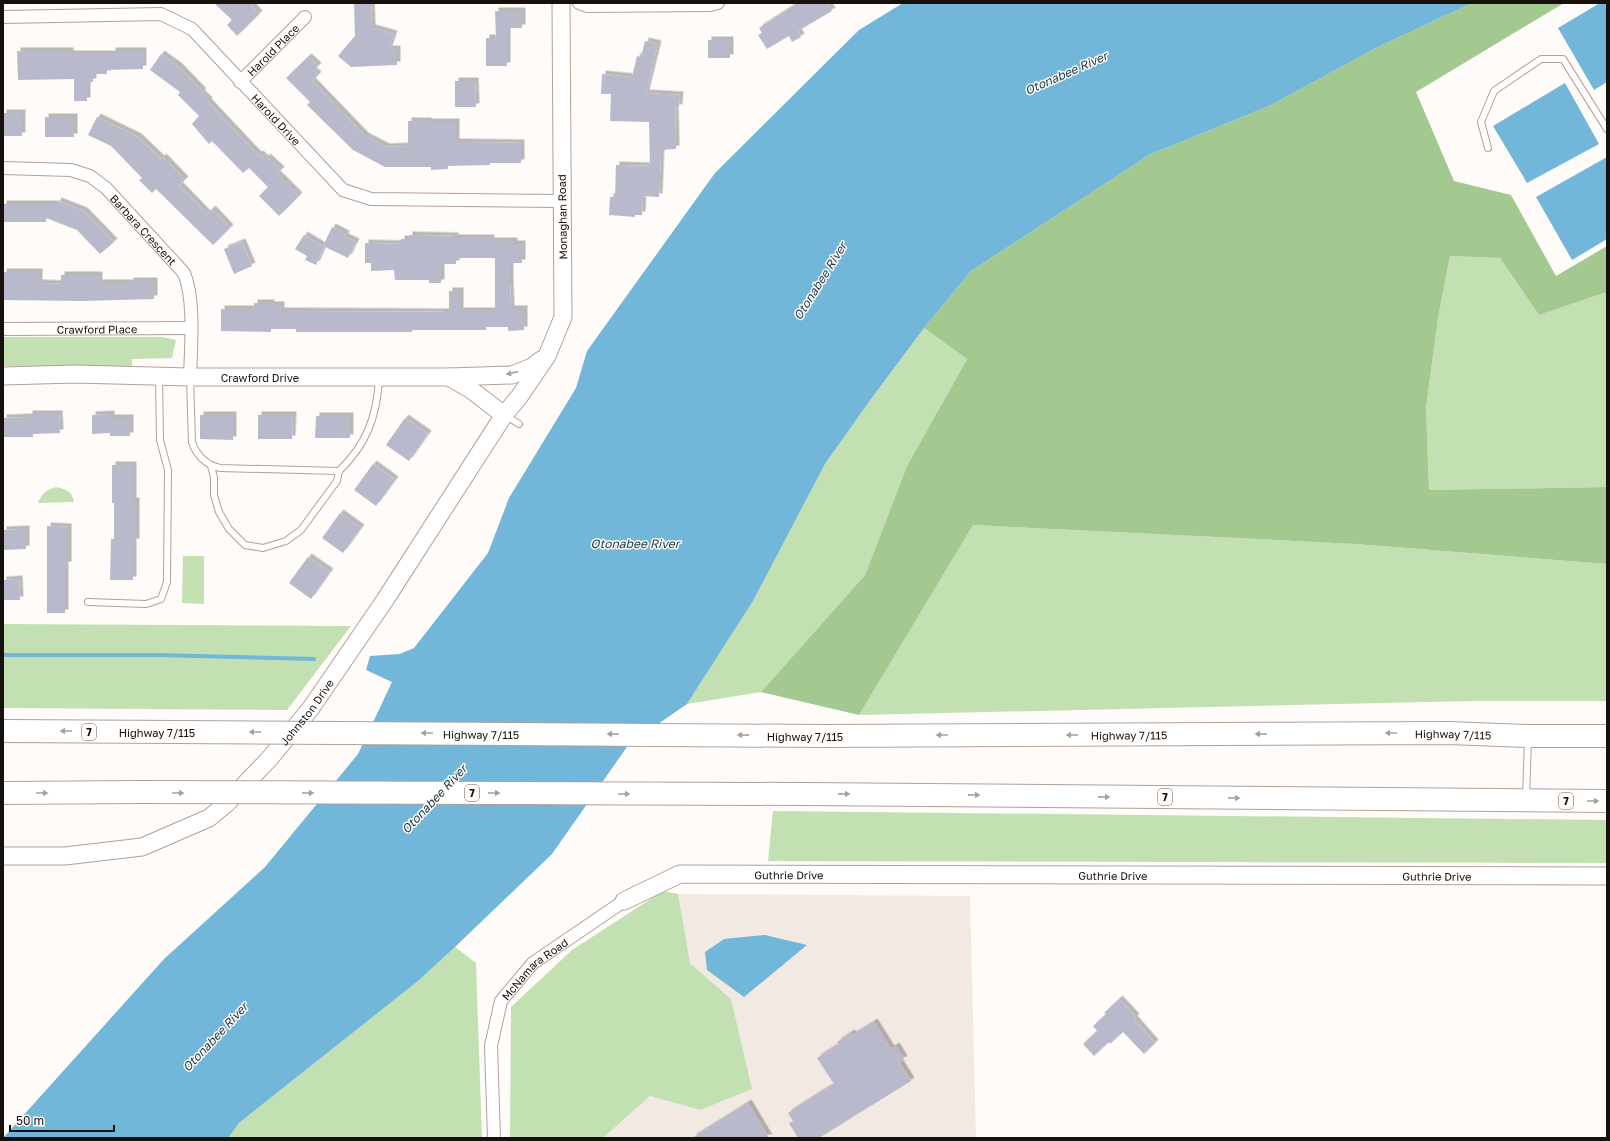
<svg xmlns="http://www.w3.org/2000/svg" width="1610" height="1141" viewBox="0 0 1610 1141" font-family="'Golos Text',sans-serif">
  <defs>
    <filter id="shadow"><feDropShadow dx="3.5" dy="-3.5" stdDeviation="0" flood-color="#0004"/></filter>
  </defs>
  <rect width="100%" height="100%" fill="#fefbf8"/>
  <path fill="#f3e9e3" d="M678 894 970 896 976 1138H603L650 1096 700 1110 731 999 690 963Z"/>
  <path fill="#c2e0b2" d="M1450 256 1500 258 1539 315 1607 292V487L1429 490 1426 408 1438 318Z
    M924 328 967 359 907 466 865 575 761 692 687 704 753 601 825 464 871 399Z
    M3 337H163L176 340 172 358 132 359V366H3Z
    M56 487C66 489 72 491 74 502L38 503C42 493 46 490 56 487Z
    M973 525 1355 544 1607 564V701H1472L859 715Z
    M183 556H204V604L182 603Z
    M3 624 351 626 287 710 3 708Z
    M773 811 1607 820V863L768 861Z
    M663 891 678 894 690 963 731 999 752 1089 700 1110 650 1096 603 1138H510L511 1007 572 950Z
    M455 947 476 963 482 1138H228L239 1123 418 981Z"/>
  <path fill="#a3c890" d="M1472 3H1564L1416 92 1454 181 1511 195 1556 276 1607 246V292L1539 315 1500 258 1450 256 1438 318 1426 408 1429 490 1607 487V564L1355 544 973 525 859 715 761 692 865 575 907 466 967 359 924 328 971 271 1149 155 1269 106 1378 47Z"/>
  <path fill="#72b6d9" d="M903 3H1472L1378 47 1269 106 1149 155 971 271 924 328 871 399 825 464 753 601 687 704 629 744 552 854 455 947 418 981 239 1123 228 1138H3L164 959 265 867 358 754 392 682 366 670 370 656 400 654 414 648 488 553 509 498 576 388 587 351 715 173 859 30Z
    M1600 3H1607V82L1594 90 1558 28Z
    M1565 83 1599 144 1527 183 1493 126Z
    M1607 157V239L1572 260 1536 197Z
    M765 935 807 945 744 997 707 970 705 952 724 939Z"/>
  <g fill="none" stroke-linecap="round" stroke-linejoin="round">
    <path stroke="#72b6d9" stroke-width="4" d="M3 655H158L314 659"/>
  </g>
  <path fill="#b8bacb" filter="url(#shadow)" d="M214 3H249L259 14 237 36 227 25 232 20Z
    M354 3H371L372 28 394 34 389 49H397V65L351 67 338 56 355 36Z
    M798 3H827L832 11 798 31 801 37 792 42 789 36 767 49 758 35 762 33 759 28Z
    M495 11H522V28H507V66H486V38H496Z
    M708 40H730V58H708Z
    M645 41 658 44 646 93 680 95 679 108 675 107 676 149 661 150 659 197 643 196 642 215H635V217L609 215 610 197H615L616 165 650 166 649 122 610 121 611 94H601L602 74 632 77 637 56 641 57Z
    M17 51H70V54H112V51H143V69L107 70V74H93V82H87V101H74V79L18 80Z
    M161 54 179 67 203 92 201 93 209 101 208 102 258 155 260 154 265 159 267 157 281 170 277 174 299 196 279 216 259 196 268 187 249 168 243 173 212 141 209 144 192 124 199 116 178 95 180 92 150 70Z
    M308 57 318 66 313 71 318 75 312 81 365 136 386 147 408 146V121H428V122H456V142L521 143V163H490V165L448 166V169L431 170V167H385L353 150 307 105 310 102 286 78Z
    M455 81H475L476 107H455Z
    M3 113H22V136H3Z
    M45 117H74V137H45Z
    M97 117 138 137 161 159 163 157 185 180 179 185 207 214 212 209 230 228 213 245 156 189 152 193 139 180 142 178 111 146 88 135Z
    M58 201 84 211 114 242 100 254 77 230 46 218V222H3V204H57Z
    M332 227 346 234 345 237 356 242 348 258 323 246Z
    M304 235 324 247 316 265 305 260 307 256 295 249Z
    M409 235 455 236V238H491V241H514V244H522V263H510V284L511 309H524V330L508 331V327H486V330H412V332H296V329H271V332L221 331V309H254V303H271V305H281V311L449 312V291H460V311H495V258H456V264H441V283H429V280H395L394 270 371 271V263H365V243L401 244V239H409Z
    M242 242 252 266 234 274 224 249Z
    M3 272H39V283L61 284V275H99V283H130V281H154V299L82 301 3 300Z
    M29 414H59L60 433 33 434V437H4L3 418 29 417Z
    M111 414V418H130V436H110V433L92 434V415Z
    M200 415H233V440L200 439Z
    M258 415H293L292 439H258Z
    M316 416H350V438H315Z
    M405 418 428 434 409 461 386 445Z
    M373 464 395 480 376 506 354 490Z
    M112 465H133V501H136V542H133V580H110L111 539H114V503H112Z
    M340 513 361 528 343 553 322 538Z
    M47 526 68 527V565H65V613H47Z
    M26 529V549L3 550V530Z
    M308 557 330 572 311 599 289 583Z
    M19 579 20 600H3V580Z
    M1119 999 1136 1017 1134 1019 1155 1043 1144 1054 1123 1032 1110 1044 1109 1042 1094 1056 1083 1044 1097 1031 1093 1026 1106 1014 1104 1013Z
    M874 1022 891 1049 896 1046 904 1059 899 1062 911 1081 819 1138H798L789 1123 793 1121 788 1113 834 1084 817 1058 839 1044 837 1042 851 1033 853 1035Z
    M748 1103 769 1138H692Z"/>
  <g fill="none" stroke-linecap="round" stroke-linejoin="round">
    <g stroke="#b1a197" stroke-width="8">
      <path id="lane" d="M1488 148 1481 122 1494 91 1541 59H1563L1607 129
        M190 378 192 442C196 455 206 465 220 468L339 471C367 444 377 416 379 378
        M505 415 519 424
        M211 466 214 477V495L219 512 229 529 245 545 263 548 286 541 301 530 337 481 339 471
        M88 602 146 604 161 599 167 582 168 470 160 440 159 377
        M1526 797 1528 740"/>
    </g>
    <g stroke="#b1a197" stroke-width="14">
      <g id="street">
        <path d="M579 3 587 6 710 5 718 3"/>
        <path id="s1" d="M3 17 161 14 192 29 343 190 371 199 561 201"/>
        <path id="s2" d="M240 82 305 17"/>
        <path id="s3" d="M3 168 71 170 90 176 106 188 184 273C195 299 191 347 190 377"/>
        <path id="s4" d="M3 329 191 328"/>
        <path id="s5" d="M494 1138 491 1046 501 1001 533 963 624 901"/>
      </g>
    </g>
    <g stroke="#b1a197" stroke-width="19">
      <g id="secondary">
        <path id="s6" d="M3 376 75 374 190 377H449L512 375 532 367 541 360"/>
        <path d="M449 377 470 389 504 415"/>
        <path id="s7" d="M3 856H65L142 847 209 818 226 804 270 758 311 708 385 600 504 415 519 397 547 356 563 317 561 3"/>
        <path id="s8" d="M624 901 680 874 1607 876"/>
      </g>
    </g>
    <g stroke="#b1a197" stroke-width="24">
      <g id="highway">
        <path d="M3 731 175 732"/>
        <path id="s9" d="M824 736 1449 733 1528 736H1607"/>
        <path d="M3 793 139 792"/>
        <path d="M805 794 1607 801"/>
      </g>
    </g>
    <use href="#lane" stroke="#fff" stroke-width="6"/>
    <use href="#street" stroke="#fff" stroke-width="12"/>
    <use href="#secondary" stroke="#fff" stroke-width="17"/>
    <use href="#highway" stroke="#fff" stroke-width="22"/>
    <g stroke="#b1a197" stroke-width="24" stroke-linecap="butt">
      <g id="highway-bridge">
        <path id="s10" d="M175 732 824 736"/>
        <path d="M139 792 805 794"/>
      </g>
    </g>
    <use href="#highway-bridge" stroke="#fff" stroke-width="22"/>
  </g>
  <defs><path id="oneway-solid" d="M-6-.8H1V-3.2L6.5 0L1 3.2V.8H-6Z"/></defs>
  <g fill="#a2a09e">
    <use href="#oneway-solid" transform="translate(512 373) rotate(167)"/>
    <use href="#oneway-solid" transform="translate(66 731) rotate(-180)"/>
    <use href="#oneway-solid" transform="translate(255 732) rotate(-180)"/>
    <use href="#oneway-solid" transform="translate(427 733) rotate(-180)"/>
    <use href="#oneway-solid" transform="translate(1391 733) rotate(180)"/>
    <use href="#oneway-solid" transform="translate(613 734) rotate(-180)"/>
    <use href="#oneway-solid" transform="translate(1261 734) rotate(180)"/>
    <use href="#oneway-solid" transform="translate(743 735) rotate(-179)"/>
    <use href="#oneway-solid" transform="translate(942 735) rotate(180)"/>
    <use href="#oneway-solid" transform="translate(1072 735) rotate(180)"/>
    <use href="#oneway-solid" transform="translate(42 793)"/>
    <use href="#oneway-solid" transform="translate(178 793)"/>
    <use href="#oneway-solid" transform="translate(308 793)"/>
    <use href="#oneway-solid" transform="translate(494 793)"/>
    <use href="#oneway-solid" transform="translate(624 794)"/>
    <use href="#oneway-solid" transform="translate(844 794) rotate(1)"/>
    <use href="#oneway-solid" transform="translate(974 795) rotate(1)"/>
    <use href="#oneway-solid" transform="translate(1104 797) rotate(1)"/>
    <use href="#oneway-solid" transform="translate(1234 798) rotate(1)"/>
    <use href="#oneway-solid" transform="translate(1593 801)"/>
  </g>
  <g text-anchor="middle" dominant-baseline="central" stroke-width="3" stroke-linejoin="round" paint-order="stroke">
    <g fill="#fefbf8" stroke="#5c5754" stroke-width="1">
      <rect x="82" y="724" width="14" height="16" rx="3"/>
      <rect x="465" y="785" width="14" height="16" rx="3"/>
      <rect x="1158" y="789" width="14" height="16" rx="3"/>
      <rect x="1559" y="793" width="14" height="16" rx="3"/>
    </g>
    <g font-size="10" font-weight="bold" fill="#17110d">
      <text x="89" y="732">7</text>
      <text x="472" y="793">7</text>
      <text x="1165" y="797">7</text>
      <text x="1566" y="801">7</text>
    </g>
    <g font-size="11" fill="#17110d" stroke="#fefbf8">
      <text stroke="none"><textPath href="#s2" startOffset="46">Harold Place</textPath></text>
      <text stroke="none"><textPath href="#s1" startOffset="316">Harold Drive</textPath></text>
      <text transform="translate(562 217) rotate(-91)">Monaghan Road</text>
      <text stroke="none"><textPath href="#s3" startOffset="164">Barbara Crescent</textPath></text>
      <text stroke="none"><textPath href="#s4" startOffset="94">Crawford Place</textPath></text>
      <text stroke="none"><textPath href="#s6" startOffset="257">Crawford Drive</textPath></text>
      <text stroke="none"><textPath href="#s7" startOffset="357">Johnston Drive</textPath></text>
      <text x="157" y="732">Highway 7/115</text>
      <text stroke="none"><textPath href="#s10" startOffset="306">Highway 7/115</textPath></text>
      <text stroke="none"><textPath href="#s9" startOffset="305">Highway 7/115</textPath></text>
      <text stroke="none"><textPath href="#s9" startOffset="629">Highway 7/115</textPath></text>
      <text x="805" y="736">Highway 7/115</text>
      <text stroke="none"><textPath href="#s8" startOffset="171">Guthrie Drive</textPath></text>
      <text stroke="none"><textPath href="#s8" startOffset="495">Guthrie Drive</textPath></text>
      <text stroke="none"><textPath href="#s8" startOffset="819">Guthrie Drive</textPath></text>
      <text stroke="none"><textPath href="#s5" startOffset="185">McNamara Road</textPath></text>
    </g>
    <g font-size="12" font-style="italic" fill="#183847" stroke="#fefbf8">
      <text transform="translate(1066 73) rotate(-24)">Otonabee River</text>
      <text transform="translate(820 281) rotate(-58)">Otonabee River</text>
      <text x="635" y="543">Otonabee River</text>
      <text transform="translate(434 799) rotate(-47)">Otonabee River</text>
      <text transform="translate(215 1037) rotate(-47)">Otonabee River</text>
    </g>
  </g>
  <rect width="1610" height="1141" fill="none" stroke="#17110d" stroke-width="8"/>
  <path d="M10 1125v6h104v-6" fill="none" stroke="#17110d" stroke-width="2"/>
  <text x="16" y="1125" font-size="12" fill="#17110d" stroke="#fefbf8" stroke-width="3" paint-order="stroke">50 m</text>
</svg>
